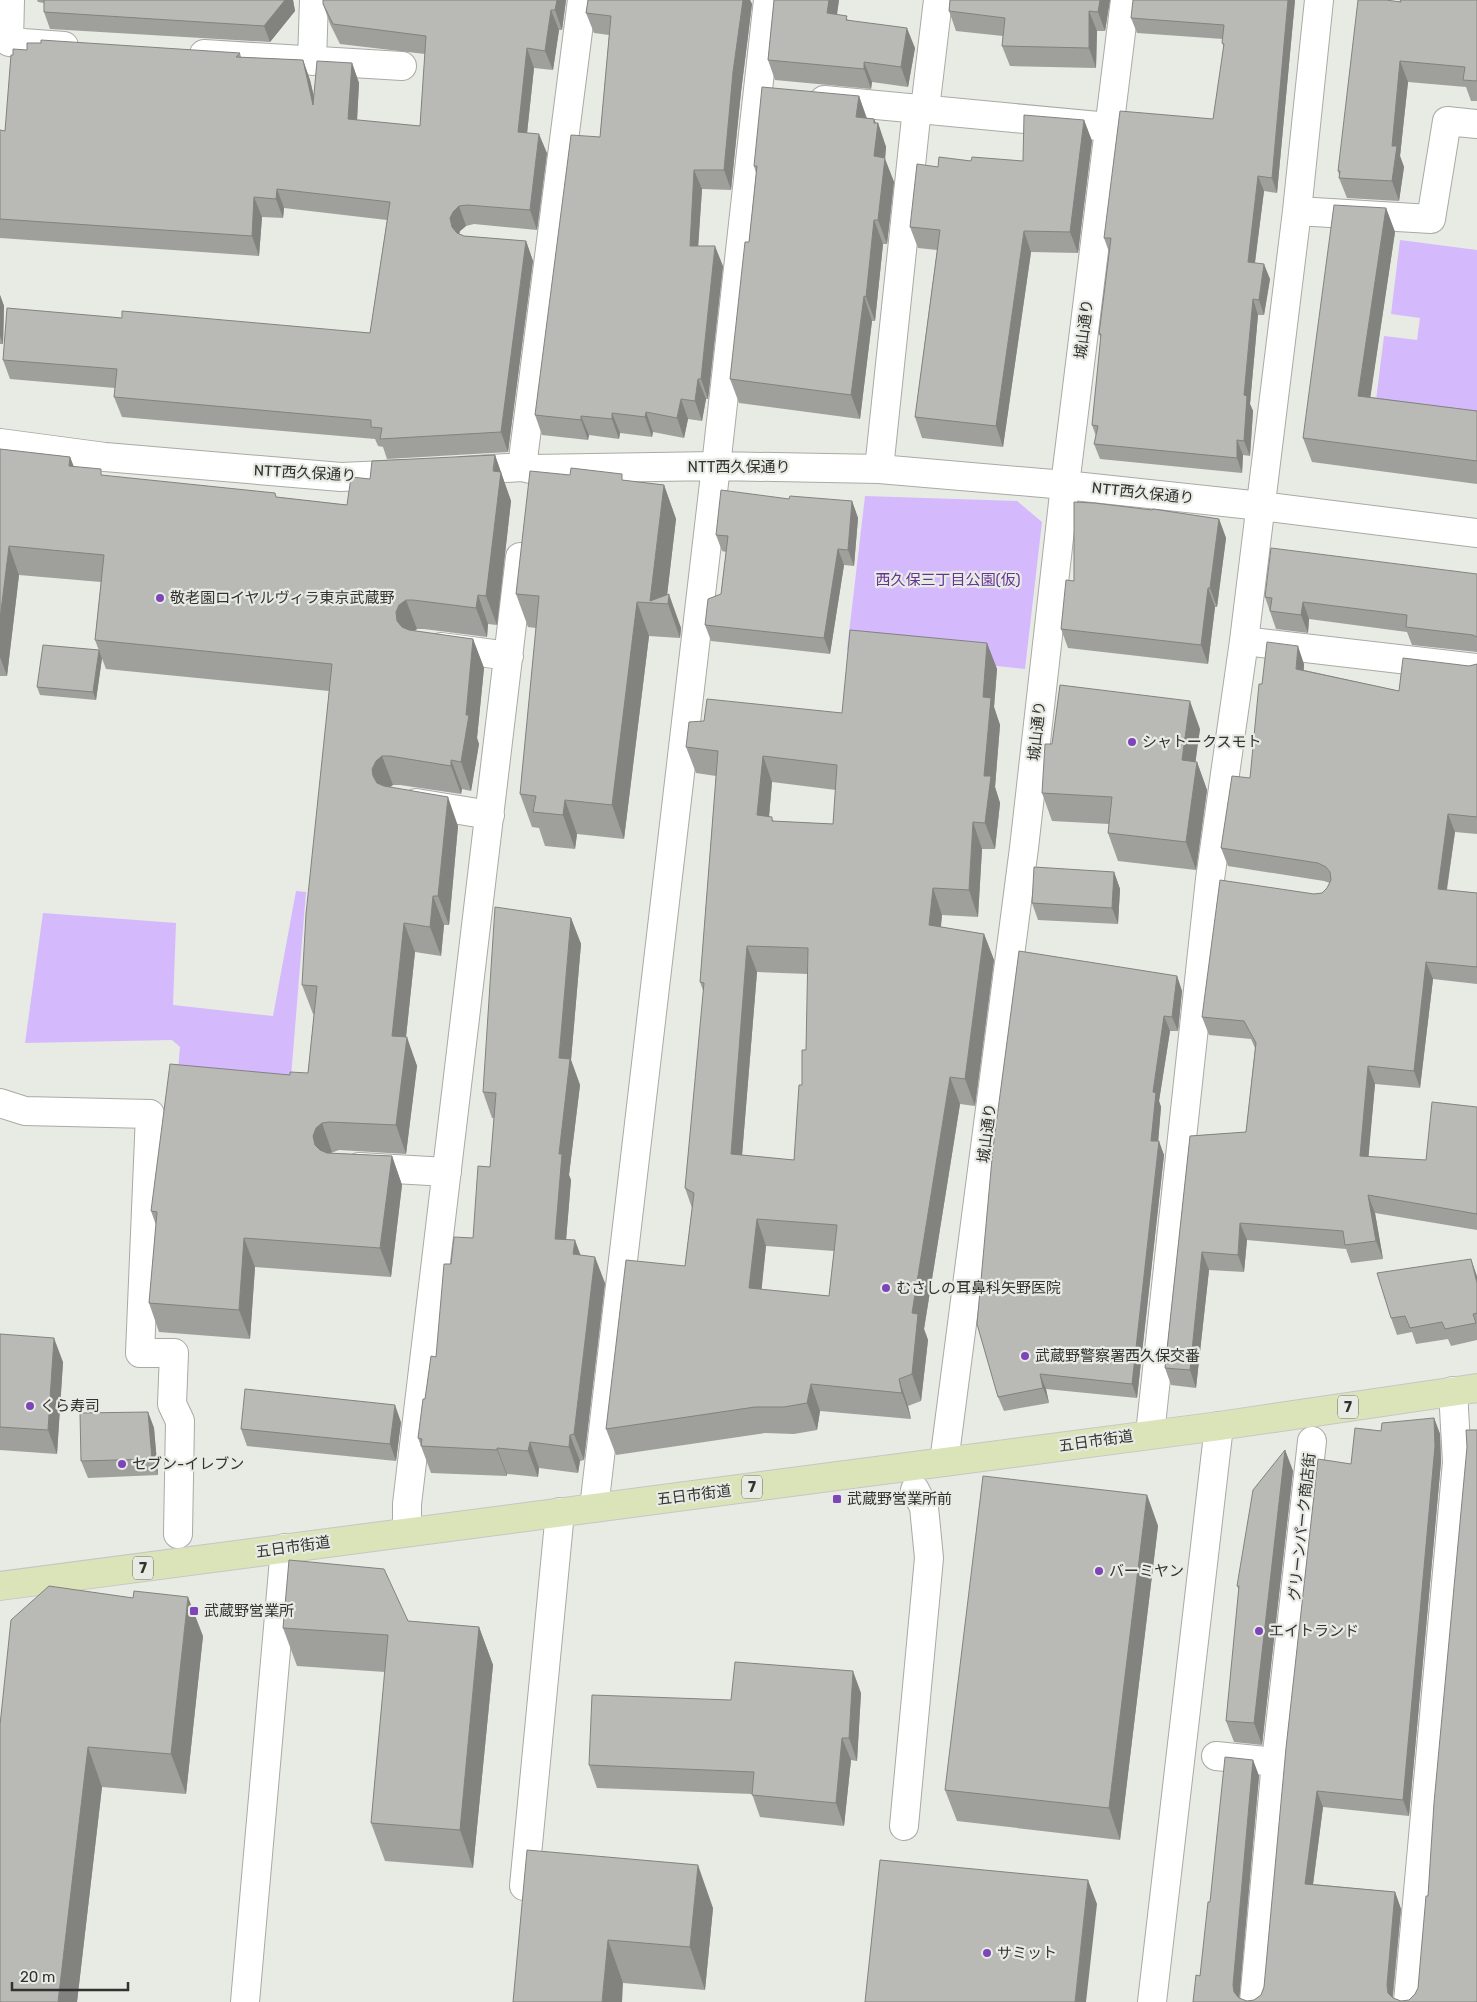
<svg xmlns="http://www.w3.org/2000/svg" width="1477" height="2002" viewBox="0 0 1477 2002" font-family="Rubik,'Noto Sans JP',sans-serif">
  <rect width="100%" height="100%" fill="#e8eae4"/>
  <path fill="#d5b9fd" d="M1400 240 1477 250V429L1374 416 1384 336 1417 340 1420 318 1391 314Z
    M865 496 1017 501 1042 522 1025 669 847 650Z
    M296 891 306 892 289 1102 176 1092 180 1047 172 1040 25 1043 43 913 176 923 173 1005 273 1016Z"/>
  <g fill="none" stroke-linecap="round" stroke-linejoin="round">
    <g stroke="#a9aaa5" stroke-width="30">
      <path id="minor" d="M10 0 9 42 64 46
        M204 54 402 66
        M312 61 314 0
        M824 100 1109 127
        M925 109 938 0
        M1297 211 1431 219 1447 121 1477 124
        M0 443 105 457 341 477 407 474
        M522 467 582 0
        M879 469 917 108
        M462 471 522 467 531 469 716 466 879 469 1065 485 1261 506 1477 533
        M1244 641 1477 668
        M441 647 509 656
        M416 803 490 815
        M0 1103 25 1111 150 1114 140 1353H174L172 1404 180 1421 178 1534
        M359 1167 447 1172
        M1150 1434 1210 879 1244 641 1297 211 1319 0
        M944 1462 1024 848 1065 485 1125 0
        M594 1508 716 466 768 0
        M407 1531V1504L520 557
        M1216 1756 1276 1762
        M904 1826 929 1558 924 1507 915 1490
        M524 1886 560 1512
        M245 2002 285 1548
        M1152 2002 1219 1426
        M1254 2002 1276 1762 1312 1441
        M1408 2002 1457 1462 1453 1391"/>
    </g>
    <g stroke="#c6c6c5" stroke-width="30">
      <path id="major" d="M0 1586 1219 1426 1477 1388"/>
    </g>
    <use href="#minor" stroke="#fff" stroke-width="28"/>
    <use href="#major" stroke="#dbe3b9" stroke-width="28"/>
  </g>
  <path fill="#9fa09c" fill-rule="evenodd" d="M37 0H293L295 11 270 42 50 29 44 12V3L38 2Z
    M323 0H566L562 30H559L553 70 534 68 527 133 547 153 537 230 474 224 466 226 460 231 459 234 464 236 526 241 533 261 508 452 387 459 383 447 378 446 375 439 122 417 114 397 115 388 10 379 3 360 122 318 370 333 387 220 284 208 283 218 262 217 259 256 0 238V130L5 131 13 55 27 50 240 53 241 57 303 60 310 80 314 96 352 63 359 83 357 120 420 126 425 54 340 44 330 24 323 4Z
    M588 0H750L752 4 741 92 731 190 702 189 698 246 723 266 708 399H706L702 421 688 419 684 438 653 432 652 437 620 433 619 439 589 435 588 440 542 435 535 415 600 137 609 35 594 33 586 13Z
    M774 0H839L837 15 915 48 908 87 872 82 871 89 775 80 768 60Z
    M950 0H1110L1105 31H1097L1096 68 1010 66 1002 46 1003 36 956 31 949 11Z
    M1295 0 1277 193 1264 191 1255 263 1270 279 1264 315H1258L1250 404 1253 411 1250 456 1243 455 1242 473 1100 459 1094 444 1096 436 1092 425 1101 338 1099 334 1109 252 1104 238 1213 119 1224 47 1222 43 1223 39 1137 33 1131 18Z
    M1477 0V101H1471L1466 87 1408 82 1400 156 1404 167 1399 201 1347 198 1339 178V175L1338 171 1401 2Z
    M859 96 867 118 874 119 876 123H878L886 147 885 159 894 182 887 244H883L875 321H872L860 419 739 403 730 379 749 242 756 173 754 166Z
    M1084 120 1092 141 1078 253 1031 252 1003 447 922 438 915 417 937 250 918 248 910 227 938 167 971 161H1023Z
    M1386 208 1395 232 1370 397 1477 411V484L1312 462 1303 438Z
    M0 295 4 306 3 344H0Z
    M0 449 70 457 74 467 104 476 277 497 347 505 370 479 495 455 511 501 497 625 488 624 487 637 424 629H417L414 631 473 639 484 668 477 738 479 744 471 791 462 789 461 794 400 785H393L390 787 458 826 449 925H444L441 956 415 952 406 1037 417 1066 406 1154 339 1150 331 1153 392 1156 402 1185 391 1277 255 1267 250 1339 159 1332 149 1303 156 1225 151 1211 290 1075 308 1073 314 1014H313L302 985 329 691 106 669 95 640 101 582 19 575 7 676H0Z
    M570 475 664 485 676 519 667 595 681 628 680 638 649 636 624 839 577 834 575 849 545 846 539 828 532 827 520 794 536 628 528 627 516 594Z
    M789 499 852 501 858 518 854 566 844 565 830 654 711 641 705 625 721 594 726 552 722 551 716 535Z
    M1152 510 1219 519 1226 538 1217 607H1215L1208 664 1068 648 1061 629Z
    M1477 574V652L1412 645 1407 632 1309 619 1308 633 1276 629 1265 597Z
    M987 643 997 669 994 707 1000 725 995 787 1000 803 995 849H982L978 917 942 915 941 927 984 934 994 960 975 1106 960 1104 924 1329 928 1340 921 1401 908 1406 911 1419 820 1411 817 1430 794 1434 765 1433 616 1455 606 1429 685 1266 692 1208 685 1188 704 993 700 982 716 776 696 773 686 747 842 713ZM772 782 836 790 833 824 774 821 769 816ZM757 972 808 974 806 1050 794 1160 742 1155ZM766 1246 834 1251 829 1296 761 1290Z
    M102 658 96 700 40 695 37 687Z
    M1304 664V670L1399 691 1469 666 1477 664V834L1455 832 1447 890 1477 893V984L1433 979 1420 1088 1375 1084 1368 1157 1426 1160 1477 1107V1230L1375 1213 1383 1259 1351 1263 1346 1249 1247 1240 1244 1272 1209 1270 1196 1388 1171 1385 1165 1368 1190 1136 1246 1132 1255 1048 1251 1039 1209 1035 1202 1017 1314 894 1322 893 1327 888 1330 883 1324 881 1228 866 1221 848 1250 778 1262 684Z
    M1200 729 1195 762H1197L1207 790 1196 870 1118 861 1108 833 1109 824 1052 821 1042 793 1052 744Z
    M1114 872 1120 889 1118 924 1038 920 1032 903Z
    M571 918 581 944 571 1060 580 1085 569 1175 571 1180 566 1240 605 1283 584 1460 580 1461 578 1473 539 1468 538 1477 507 1474V1476L431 1473 418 1438 425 1399 436 1357 451 1264 473 1238 490 1167 494 1118H492L483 1092Z
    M1177 976 1182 991 1178 1031H1170L1159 1101 1161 1107 1158 1141 1164 1155 1137 1398 1046 1389 1049 1403 1004 1411 998 1397Z
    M1477 1276V1340L1451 1346 1448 1339 1416 1344 1412 1332 1397 1335 1391 1318Z
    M0 1334 63 1362 57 1454 0 1450Z
    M148 1412 154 1428 158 1475 88 1478 81 1461Z
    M1434 1418 1440 1434 1441 1462 1409 1816 1323 1807 1313 1884 1395 1892 1401 1909 1393 1998 1401 2001 1409 2000 1415 1994 1418 1988 1428 1896 1477 1430V2002H1193L1253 1760 1259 1776 1239 1998 1247 2001 1254 2000 1261 1995 1264 1987 1351 1464 1381 1431Z
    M401 1422 396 1461 247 1446 241 1429Z
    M1285 1450 1293 1471 1262 1745 1234 1742 1226 1721 1239 1590 1237 1586Z
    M1147 1495 1158 1526 1120 1840 957 1821 945 1790Z
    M408 1621 479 1627 493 1665 473 1868 385 1861 371 1823 385 1672 297 1666 283 1628Z
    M203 1636 186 1794 102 1787 77 2002H0V1725Z
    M861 1693 857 1761 851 1760 844 1826 760 1817 752 1794 597 1788 589 1765 731 1700Z
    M527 1850 713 1908 705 1990 623 1983Z"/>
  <path fill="#82827f" d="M285 0H293L295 11 270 42 264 26Z
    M557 0H566L562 30 555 10Z
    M743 0H750L752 4 741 92 731 190 724 170 733 72Z
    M829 0H839L834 33 827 13Z
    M1100 0H1110L1105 31 1098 12Z
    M1288 0H1295L1277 193 1272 178Z
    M551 10 559 30 553 70 545 51Z
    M1089 11 1097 31 1096 68 1089 48Z
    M907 28 915 48 908 87 901 67Z
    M527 48 534 68 525 152 518 132Z
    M303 60 310 80 320 124 313 105Z
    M1400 61 1408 82 1400 156 1404 167 1399 201 1392 181V146Z
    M864 62 872 82 871 89 864 69Z
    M352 63 359 83 356 139 348 119Z
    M859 96 867 120 856 117Z
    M874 119 877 127 878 123 886 147 885 159 894 182 887 244 878 220 874 156Z
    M1084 120 1092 141 1078 253 1070 232Z
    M539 134 547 153 537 230 530 210Z
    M694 170 702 189 697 265 690 246Z
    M1258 176 1264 191 1253 277 1248 262Z
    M277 189 284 208 283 218 276 199Z
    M254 197 262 217 259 256 252 236Z
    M459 206 466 226 460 231 458 238 452 227 450 218 453 212Z
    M1386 208 1395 232 1367 420 1358 396Z
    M874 220 883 244 875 321 866 297Z
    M1024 231 1031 252 1003 447 996 426Z
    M526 241 533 261 508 452 501 432Z
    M715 246 723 266 708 399 701 379Z
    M1264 264 1270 279 1264 315 1259 300Z
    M0 295 4 306 3 344 0 336Z
    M864 296 872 321 860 419 851 395Z
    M1253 299 1258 315 1250 404 1253 411 1250 456 1244 441V395Z
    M698 379 706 399 702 421 695 401Z
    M681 399 688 419 684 438 677 418Z
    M646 412 653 432 652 437 645 417Z
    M612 413 620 433 619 439 612 419Z
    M581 416 589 435 588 440 581 420Z
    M1237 440 1243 455 1242 473 1237 458Z
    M495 455 511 501 497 625 486 596Z
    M70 457 81 486 69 466Z
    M664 485 676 519 666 604 650 601Z
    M852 501 858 518 854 566 848 550Z
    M1219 519 1226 538 1217 607 1210 588Z
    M9 546 19 575 7 676 0 657V619Z
    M838 549 844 565 830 654 824 638Z
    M1208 588 1215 607 1208 664 1201 645Z
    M669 594 681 628 680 638 668 604Z
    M478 595 488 624 487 637 476 608Z
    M406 600 417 629 410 634 407 641 397 621 396 612 399 605Z
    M637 602 649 636 624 839 612 805Z
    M1303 602 1309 619 1308 633 1301 615Z
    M473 639 484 668 477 738 479 744 471 791 461 762Z
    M987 643 997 669 994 707 1000 725 995 787 1000 803 995 849 985 823 983 697Z
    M1298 646 1304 664 1302 686 1296 669Z
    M99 650 102 658 96 700 93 692Z
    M1190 701 1200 729 1192 788 1182 760Z
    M382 756 393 785 386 790 383 798 373 776 372 769 376 761Z
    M763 756 772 782 767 841 757 815Z
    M451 760 462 789 461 794 451 766Z
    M1197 762 1207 790 1196 870 1186 842Z
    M448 797 458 826 449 925 438 896Z
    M565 800 577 834 575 849 563 815Z
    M1448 814 1455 832 1444 907 1438 889Z
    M973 822 982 849 978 917 969 890Z
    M1114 872 1120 889 1118 924 1112 908Z
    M933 888 942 915 938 951 929 925Z
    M433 896 444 925 441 956 430 927Z
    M571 918 581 944 571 1060 580 1085 569 1175 571 1180 564 1265 555 1239 559 1154V1058Z
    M404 923 415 952 403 1065 392 1036Z
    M984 934 994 960 975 1106 965 1079Z
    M747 946 757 972 740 1180 731 1154Z
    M1426 962 1433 979 1420 1088 1414 1071Z
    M1177 976 1182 991 1178 1031 1172 1017Z
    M1164 1016 1170 1031 1159 1101 1161 1107 1157 1156 1151 1141 1153 1092Z
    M407 1037 417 1066 406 1154 396 1125Z
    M1368 1066 1375 1084 1367 1174 1360 1156Z
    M950 1077 960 1104 924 1329 928 1340 921 1401 912 1374V1313Z
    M322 1123 332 1152 326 1157 315 1145 313 1136 316 1128Z
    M1159 1141 1164 1155 1137 1398 1132 1384Z
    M392 1156 402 1185 391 1277 380 1248Z
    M1368 1195 1375 1213 1383 1259 1376 1241Z
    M757 1219 766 1246 759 1315 749 1288Z
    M1240 1223 1247 1240 1244 1272 1238 1255Z
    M244 1238 255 1267 250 1339 239 1310Z
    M575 1240 585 1267 573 1254Z
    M1202 1252 1209 1270 1196 1388 1190 1370Z
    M595 1257 605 1283 584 1460 574 1434Z
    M1471 1259 1477 1276V1283Z
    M54 1338 63 1362 57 1454 48 1430Z
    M1040 1374 1046 1389 1049 1403 1043 1388Z
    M899 1379 908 1406 911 1419 902 1393Z
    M811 1384 820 1411 817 1430 807 1403Z
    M395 1405 401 1422 396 1461 390 1444Z
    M148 1412 154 1428 158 1475 152 1459Z
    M1434 1418 1440 1434 1441 1462 1409 1816 1403 1800Z
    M570 1435 580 1461 578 1473 569 1447Z
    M530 1442 539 1468 538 1477 528 1451Z
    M497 1448 507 1474V1476L497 1450Z
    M1285 1450 1293 1471 1262 1745 1254 1723Z
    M1147 1495 1158 1526 1120 1840 1109 1808Z
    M188 1597 203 1636 186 1794 171 1754Z
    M479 1627 493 1665 473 1868 460 1830Z
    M853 1671 861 1693 857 1761 849 1738Z
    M842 1738 851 1760 844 1826 836 1803Z
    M88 1747 102 1787 77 2002H58Z
    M1253 1760 1259 1776 1239 2002 1234 1992 1233 1985Z
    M1317 1791 1323 1807 1311 1900 1305 1884Z
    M698 1865 713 1908 705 1990 690 1947Z
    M1088 1880 1097 1904 1086 2002H1075Z
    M1395 1892 1401 1909 1392 2001 1388 1993 1387 1985Z
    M608 1940 623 1983 622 2002H602Z"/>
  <path fill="#b9bab5" stroke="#82827f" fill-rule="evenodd" d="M44 0H285L264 26 44 12Z
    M323 0H557L555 10H551L545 51 527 48 518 132 539 134 530 210 467 205 459 206 453 212 450 218 452 227 457 233 464 236 526 241 501 432 380 439 382 428 371 427V420L114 397 117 369 3 360 7 308 122 318V311L370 333 390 202 277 189 276 199 254 197 252 236 0 219V130L5 131 11 55H13V49L27 50V43H41V40L240 53 236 57 303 60 313 105 317 61 352 63 348 119 420 126 426 36 333 24 323 4Z
    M588 0H743L733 72 724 170H694L690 246H715L701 379H698L695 401 681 399 677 418 646 412 645 417 612 413V419L581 416V420L535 415 571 135 600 137 611 16 586 13Z
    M774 0H829L827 13 847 16 846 20 907 28 901 67 864 62V69L768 60Z
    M950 0H1100L1098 12 1089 11V48L1002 46 1005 18 949 11Z
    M1133 0H1288L1272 178 1258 176 1248 262 1264 264 1259 300 1253 299 1244 395 1247 396 1244 441 1237 440V458L1094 444 1098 426 1092 425 1101 334H1099L1111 238H1104L1120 111 1213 119 1224 44 1222 43 1224 25 1131 18Z
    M1358 0H1386L1401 2 1400 0H1477V81L1463 80 1465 67 1400 61 1392 146H1397L1392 181 1339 178 1340 171H1338Z
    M762 87 859 96 856 117 874 119V123H878L874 156 885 158 878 220H874L866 297 864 296 851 395 730 379 745 242H749L757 166H754Z
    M1024 115 1084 120 1070 232 1024 231 996 426 915 417 940 230 910 227 917 164 938 167 939 157 971 161 972 157 1023 161Z
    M1334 205 1386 208 1358 396 1477 411V461L1303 438Z
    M0 449 70 457 69 466 101 469V475L275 493 276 497 347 505 351 477 370 479 372 461 495 455 493 471 501 472 486 596 478 595 476 608 413 600H406L399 605 396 612 397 621 402 627 409 630 473 639 466 715H469L461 762 451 760V766L390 756H382L376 761 372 769 373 776 377 783 384 786 448 797 438 896H433L430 927 404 923 392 1036 407 1037 396 1125 329 1122 322 1123 316 1128 313 1136 315 1145 320 1150 327 1153 392 1156 380 1248 244 1238 239 1310 149 1303 157 1212 151 1211 170 1064 290 1075V1072L308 1073 317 986 302 985 306 914 332 664 95 640 104 555 9 546 0 619Z
    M571 468 622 474V480L664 485 650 601 669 594 668 604 637 602 612 805 565 800 563 815 533 812 536 796 520 794 539 596 516 594 530 471 570 475Z
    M721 490 789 499 790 496 852 501 848 550 838 549 824 638 705 625 708 599 721 594 728 536 716 535Z
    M1074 502 1094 503 1152 510 1153 509 1219 519 1210 588H1208L1201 645 1061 629 1066 580 1074 581Z
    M1271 548 1477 574V637L1473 635 1406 627 1407 615 1303 602 1301 615 1270 611 1272 598 1265 597Z
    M850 630 987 643 983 697 991 698 984 776H991L985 823 973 822 969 890 933 888 929 925 984 934 965 1079 950 1077 912 1313 918 1314 912 1374 899 1379 902 1393 811 1384 807 1403 784 1407H755L606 1429 626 1260 685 1266 694 1193 685 1188 704 983 700 982 718 751 686 747 689 722 704 721 707 699 842 713ZM763 756 837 765 833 824 772 821V817L757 815ZM747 946 808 948 806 1050H802V1085H799L794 1160 731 1154ZM757 1219 837 1225 829 1296 749 1288Z
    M1267 642 1298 646 1296 669 1399 691 1403 658 1469 666 1477 664V817L1448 814 1438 889 1477 893V967L1426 962 1414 1071 1368 1066 1360 1156 1426 1160 1432 1102 1477 1107V1214L1368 1195 1376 1241 1345 1245 1343 1231 1240 1223 1238 1255 1202 1252 1190 1370 1165 1368 1190 1136 1246 1132 1256 1043 1244 1021 1202 1017 1220 880 1314 894 1322 893 1327 888 1331 880 1330 872 1326 867 1318 863 1221 848 1232 776 1250 778 1259 684H1262Z
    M43 645 99 650 93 692 37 687Z
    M1060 685 1190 701 1182 760 1197 762 1186 842 1108 833 1112 797 1042 793 1045 744H1052Z
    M1034 867 1114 872 1112 908 1032 903Z
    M495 907 571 918 559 1058 570 1059 559 1154H562L555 1239 575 1240 573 1254 595 1257 574 1434 570 1435 569 1447 530 1442 528 1451 497 1448V1450L421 1446 422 1439 418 1438 423 1399H425L431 1356 436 1357 444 1264H451L454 1237 473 1238 478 1166 490 1167 496 1093 483 1092Z
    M1019 951 1177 976 1172 1017 1164 1016 1153 1092 1156 1093 1151 1141H1159L1132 1384 1040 1374 1043 1388 998 1397 977 1324 993 1148Z
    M1471 1259 1477 1283V1313L1473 1314 1476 1323 1445 1329 1442 1322 1410 1328 1405 1316 1391 1318 1377 1273Z
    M0 1334 54 1338 48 1430 0 1427Z
    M245 1389 395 1405 390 1444 241 1429Z
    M148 1412 152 1459 81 1461 80 1413Z
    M1434 1418 1435 1446 1403 1800 1317 1791 1305 1884 1395 1892 1387 1985 1388 1993 1393 1998 1401 2001 1409 2000 1415 1994 1418 1988 1426 1896H1428L1434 1803 1467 1447 1466 1430H1477V2002H1193L1196 1975 1200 1976 1208 1902H1210L1225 1757 1253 1760 1233 1985 1234 1992 1239 1998 1247 2001 1254 2000 1261 1995 1264 1987 1286 1748 1318 1459 1351 1464 1355 1428 1381 1431 1382 1423Z
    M1285 1450 1254 1723 1226 1721 1239 1586H1237L1253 1490Z
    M983 1476 1147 1495 1109 1808 945 1790Z
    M289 1560 384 1569 408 1621 479 1627 460 1830 371 1823 388 1635 283 1628Z
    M49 1586 133 1598 134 1591 188 1597 171 1754 88 1747 58 2002H0V1725L11 1620Z
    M735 1662 853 1671 849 1738H842L836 1803 752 1795 754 1772 589 1765 592 1695 731 1700Z
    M527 1850 698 1865 690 1947 608 1940 602 2002H513Z
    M880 1860 1088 1880 1075 2002H865Z"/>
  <g fill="#7e44ba" stroke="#e8eae4" stroke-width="2">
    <circle cx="160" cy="598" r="5"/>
    <circle cx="1132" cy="742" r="5"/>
    <circle cx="886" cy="1288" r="5"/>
    <circle cx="1025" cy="1356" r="5"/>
    <circle cx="30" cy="1406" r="5"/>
    <circle cx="122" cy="1464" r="5"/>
    <rect x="832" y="1494" width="10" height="10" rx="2.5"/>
    <circle cx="1099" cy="1571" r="5"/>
    <rect x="189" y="1606" width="10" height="10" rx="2.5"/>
    <circle cx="1259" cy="1631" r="5"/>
    <circle cx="987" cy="1953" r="5"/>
  </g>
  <g text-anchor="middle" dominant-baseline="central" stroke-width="4.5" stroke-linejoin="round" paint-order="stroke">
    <g fill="#e8eae4" stroke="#696966" stroke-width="1">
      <rect x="1338" y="1395.5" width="20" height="23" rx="4"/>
      <rect x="742" y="1475.5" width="20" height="23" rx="4"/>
      <rect x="133" y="1556.5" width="20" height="23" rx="4"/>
    </g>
    <g font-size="14" font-weight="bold" fill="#323230">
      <text x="1348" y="1407">7</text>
      <text x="752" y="1487">7</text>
      <text x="143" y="1568">7</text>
    </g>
    <g font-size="15" fill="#323230" stroke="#e8eae4">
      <text transform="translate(1084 329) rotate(-83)">城山通り</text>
      <text x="739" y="467">NTT西久保通り</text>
      <text transform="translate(305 473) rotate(3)">NTT西久保通り</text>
      <text transform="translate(1143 493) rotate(6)">NTT西久保通り</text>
      <text transform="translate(1037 731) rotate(-84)">城山通り</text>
      <text transform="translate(987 1133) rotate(-83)">城山通り</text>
      <text transform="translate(1096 1441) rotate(-8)">五日市街道</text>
      <text transform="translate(694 1495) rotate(-7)">五日市街道</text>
      <text transform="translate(1302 1527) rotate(-84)">グリーンパーク商店街</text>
      <text transform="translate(293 1547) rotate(-8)">五日市街道</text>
    </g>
    <g font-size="15" fill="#653398" stroke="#e8eae4">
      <text x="948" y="580">西久保三丁目公園(仮)</text>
    </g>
    <g font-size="15" fill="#323230" stroke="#e8eae4" text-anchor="start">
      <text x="170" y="598">敬老園ロイヤルヴィラ東京武蔵野</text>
      <text x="1142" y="742">シャトークスモト</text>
      <text x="896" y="1288">むさしの耳鼻科矢野医院</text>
      <text x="1035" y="1356">武蔵野警察署西久保交番</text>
      <text x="40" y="1406">くら寿司</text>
      <text x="132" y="1464">セブン-イレブン</text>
      <text x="847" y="1499">武蔵野営業所前</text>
      <text x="1109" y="1571">バーミヤン</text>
      <text x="204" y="1611">武蔵野営業所</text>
      <text x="1269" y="1631">エイトランド</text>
      <text x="997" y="1953">サミット</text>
    </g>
  </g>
  <path d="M12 1982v8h116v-8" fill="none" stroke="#323230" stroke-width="2.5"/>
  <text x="20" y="1982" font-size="15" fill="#323230" stroke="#e8eae4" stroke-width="4" paint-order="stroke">20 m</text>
</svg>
